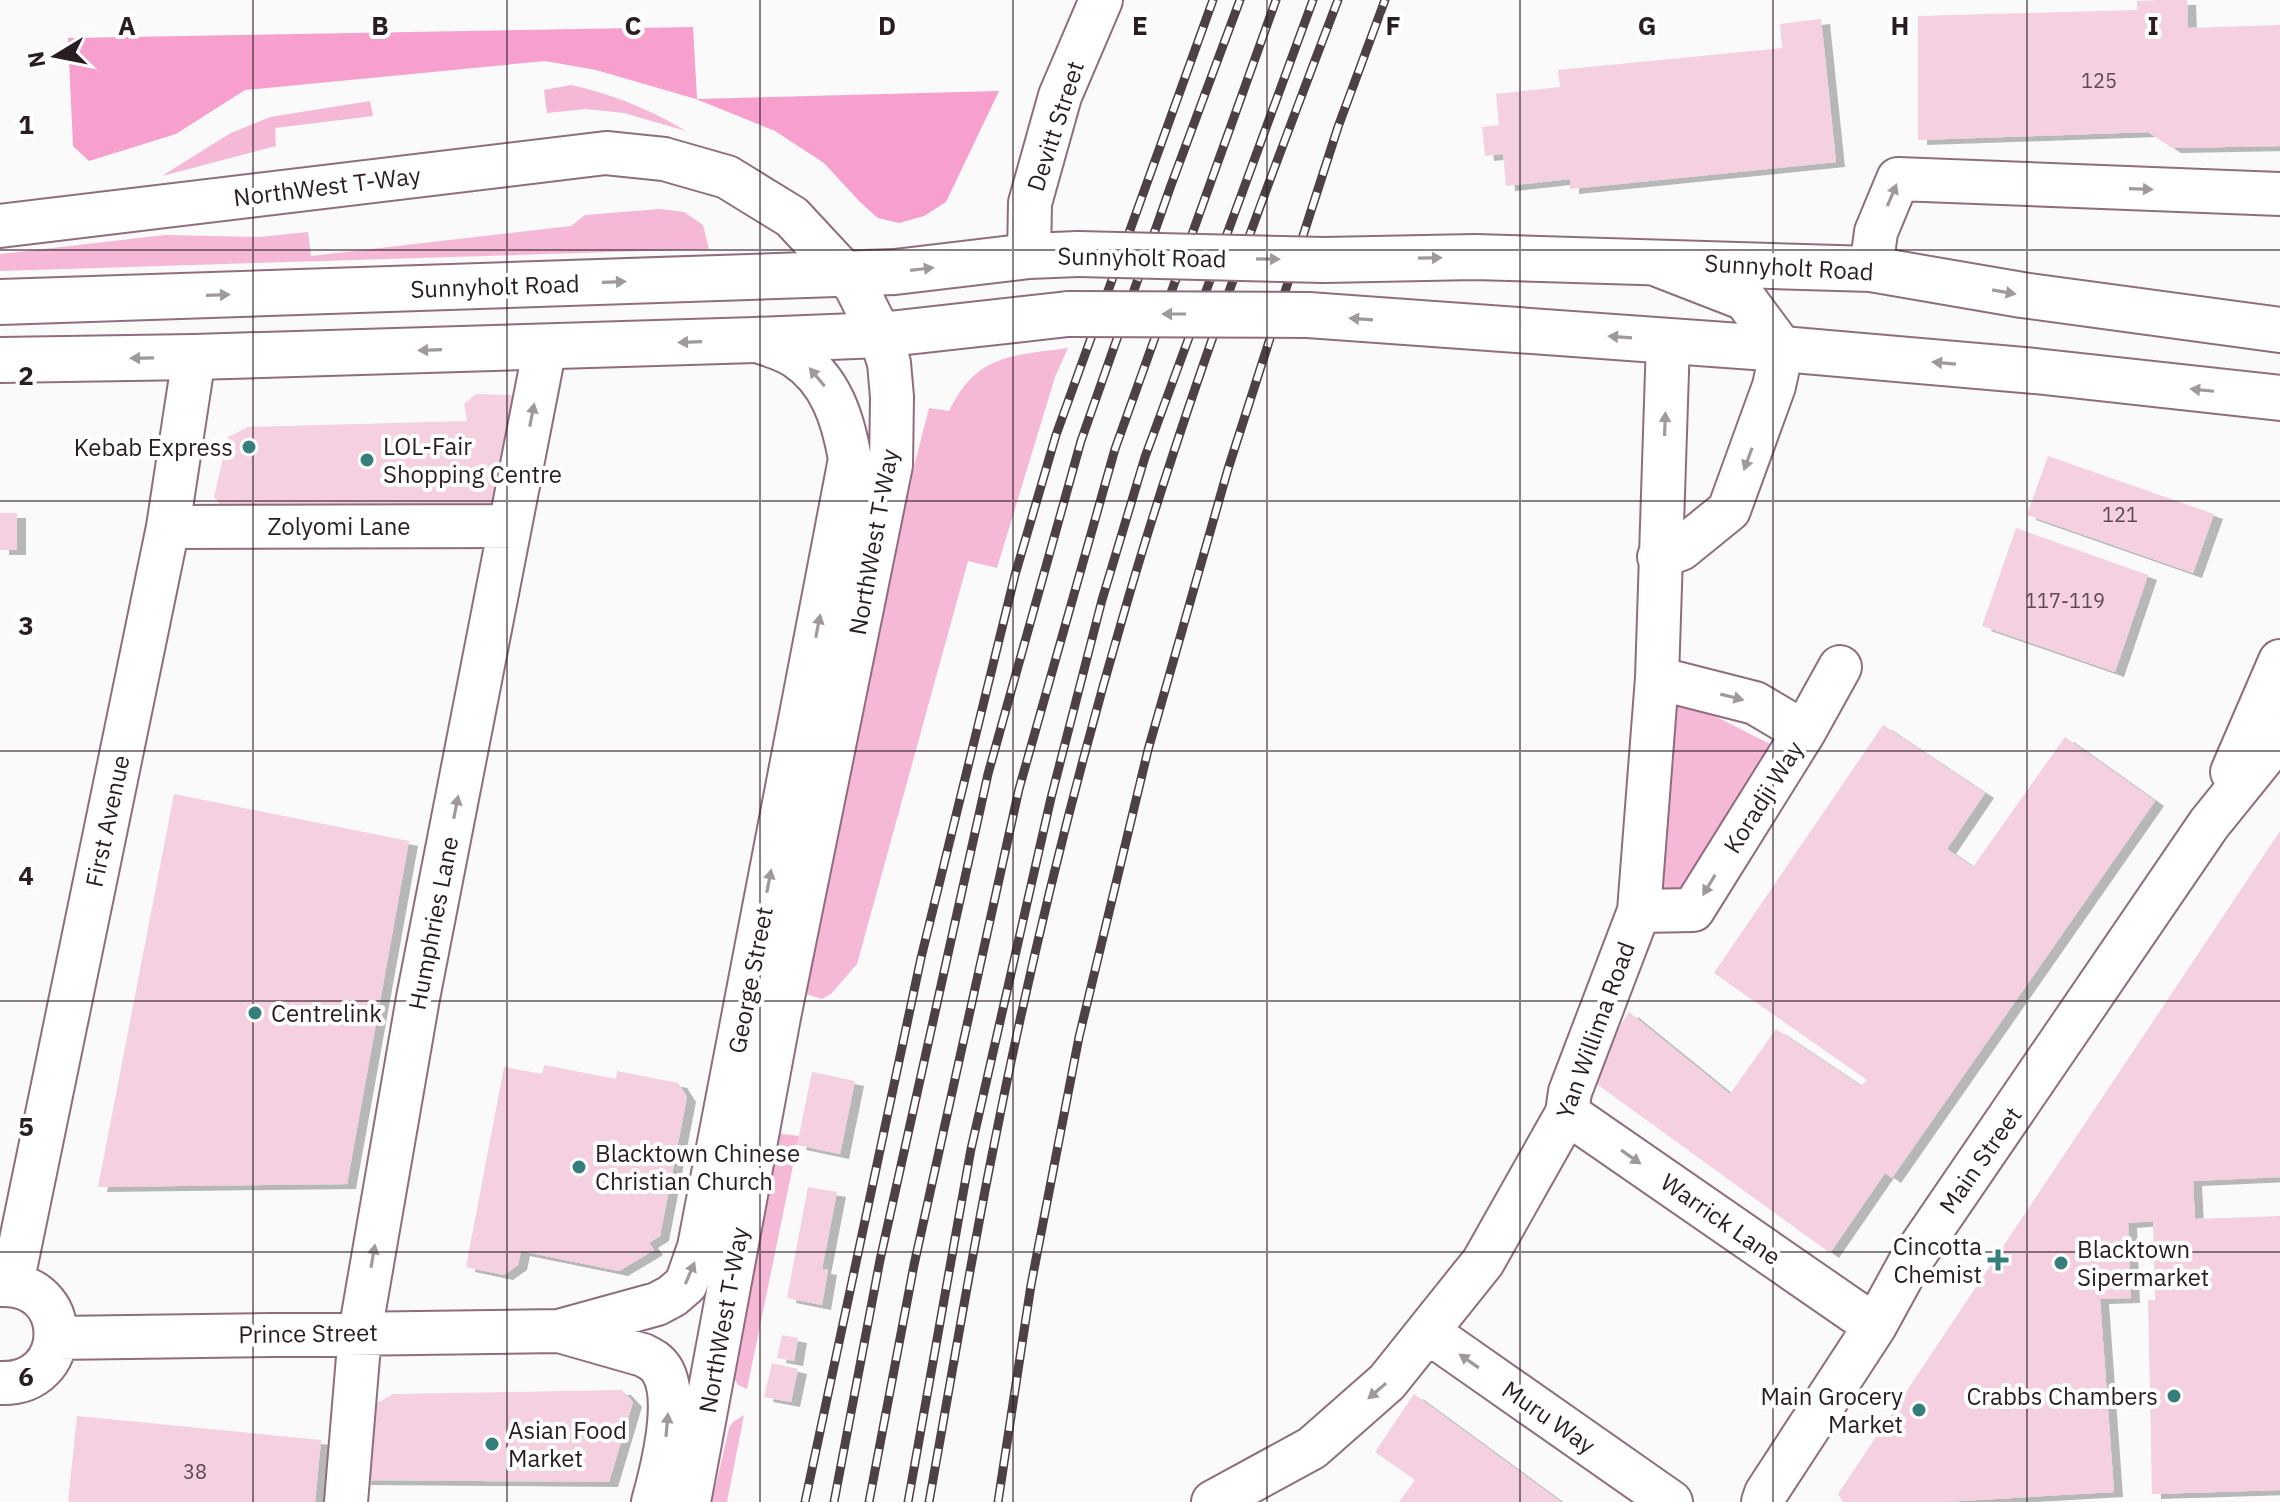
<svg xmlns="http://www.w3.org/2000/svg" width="2280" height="1502" viewBox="0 0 2280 1502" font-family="'IBM Plex Sans',sans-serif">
  <defs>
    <filter id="shadow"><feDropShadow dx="9" dy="5" stdDeviation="0" flood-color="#0004"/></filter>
  </defs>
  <rect width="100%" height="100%" fill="#fafafa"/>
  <path fill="#f6b8d7" d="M571 85C613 94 649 109 686 131L624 113 586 109 547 113 544 90Z
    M370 101 373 116 275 128 276 146 162 176 229 134 270 117Z
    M660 209 684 212 703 225 709 249 0 271V254L165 235 260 237 308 232 311 256 571 226 585 215Z
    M1068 348 1055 377 997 568 968 561 857 964 831 994 822 999 803 993C842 797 878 601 929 408L949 411C977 354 1010 356 1068 348Z
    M1669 693 1774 746 1686 898 1650 897Z
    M774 1133 799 1136 747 1389 738 1385 733 1376Z
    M744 1415 727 1502H712L729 1428 733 1422Z"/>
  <path fill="#f79fcd" d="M693 27 697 99 999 91 946 202 924 216 899 223 878 218 860 202 824 163 775 131 696 99 596 70 545 61 245 90 176 134 89 161 73 146 68 38Z"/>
  <path fill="#f4d0e1" filter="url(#shadow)" d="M2158 0H2187L2188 28 2280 25V146L2172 148 2148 132 1918 140V16L2137 10V1Z
    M1821 19 1836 162 1570 189V179L1506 186 1503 154 1485 156 1482 127 1499 125 1496 94 1560 87 1558 70 1782 48 1780 24Z
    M476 394 512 395 521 404 498 507 228 514 214 497 228 437 248 427 467 421 464 404Z
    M2048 456 2214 514 2193 573 2027 515Z
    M0 513H17V550H0Z
    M2016 528 2148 575 2115 672 1982 626Z
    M1883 725 1985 793 1947 849 1973 867 2065 737 2155 801 1892 1178 1885 1173 1830 1253 1587 1077 1629 1012 1730 1094 1776 1029 1861 1086 1867 1080 1714 973Z
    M174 794 409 841 347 1184 98 1187Z
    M2280 831V1177L2193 1181 2195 1219 2280 1216V1490L2152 1494 2148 1300H2155L2153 1221 2128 1223 2131 1298 2100 1299 2114 1492 1942 1502H1843L1838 1494Z
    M544 1065 616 1079 617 1071 678 1083 687 1097 660 1236 649 1243 654 1250 619 1271 521 1251 518 1265 504 1275 466 1267 504 1067 542 1074Z
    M812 1072 855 1081 840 1154 797 1145Z
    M808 1187 837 1192 822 1269 828 1270 822 1305 787 1298Z
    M782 1335 798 1338 794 1361 777 1358Z
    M772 1363 798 1369 791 1402 764 1397Z
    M622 1390 633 1402 609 1482 362 1480 368 1408 393 1394Z
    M1414 1394 1561 1502H1399L1415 1480 1375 1452Z
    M77 1416 321 1440 315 1502H68Z"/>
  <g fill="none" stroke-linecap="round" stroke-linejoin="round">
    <g stroke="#906d7e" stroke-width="46">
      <path id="minor" d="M0 226 606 153 664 159 727 177 792 217 845 274 856 287 880 335 889 363 892 397 891 465 779 1017 689 1502
        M1029 256 1030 203 1060 96 1101 0
        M1871 269 1876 232 1898 179 2280 194
        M168 527 510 526
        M1659 557 1681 549 1729 510 1774 386 1782 349 1745 299 1660 266
        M1804 732 1840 667
        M2232 772 2280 661
        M1639 911 1693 910 1804 732 1755 703 1657 678
        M1567 1113 1875 1326
        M12 1284 168 527 194 357
        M0 1285C74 1281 74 1386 0 1383
        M559 1331 643 1355C651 1359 657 1362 662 1370 680 1400 662 1470 653 1502
        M1428 1332 1671 1502
        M56 1338 559 1331 657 1304 672 1296 686 1284 699 1247 850 459C843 419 831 380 796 357 784 349 768 345 755 340
        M346 1502 360 1333 418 998 545 347
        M1213 1502 1312 1448 1387 1382 1483 1262 1567 1113 1570 1092 1639 911 1657 678 1668 341
        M1763 1502 1766 1493 1875 1326 1910 1262 2209 824 2280 736"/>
    </g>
    <g stroke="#906d7e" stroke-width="48">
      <path id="major" d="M1324 260 1475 257 1871 269 2022 295 2280 330
        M0 302 895 272 1029 256 1078 254
        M1308 315 1782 349 2035 371 2280 398
        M0 360 194 357 755 340 880 335 1068 314"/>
    </g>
    <use href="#minor" stroke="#fff" stroke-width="42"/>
    <use href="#major" stroke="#fff" stroke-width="44"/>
    <g stroke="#4d4147" stroke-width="9">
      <path id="rail" d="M805 1502 921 958 1015 575 1056 435 1213 0
        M834 1502 880 1260 988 774 1081 441 1170 188 1240 0
        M869 1502 914 1265 1019 789 1115 449 1276 0
        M908 1502 971 1149 1051 798 1102 600 1145 457 1313 0
        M929 1502C950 1386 969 1270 992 1155 1028 971 1073 787 1126 606 1185 402 1262 199 1338 0
        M998 1502 1031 1285 1079 1037 1148 750 1228 469 1338 127 1385 0"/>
    </g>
    <use href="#rail" stroke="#fff" stroke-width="6" stroke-dasharray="18" stroke-linecap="butt"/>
    <g stroke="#906d7e" stroke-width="48" stroke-linecap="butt">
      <path id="major-bridge" d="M1078 254 1324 260
        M1068 314 1308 315"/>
    </g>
    <use href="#major-bridge" stroke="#fff" stroke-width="44"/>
  </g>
  <defs><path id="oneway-solid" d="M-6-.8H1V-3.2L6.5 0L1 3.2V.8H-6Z" transform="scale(2)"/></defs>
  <g fill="#9f999c">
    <use href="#oneway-solid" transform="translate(2141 189) rotate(2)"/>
    <use href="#oneway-solid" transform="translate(1892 195) rotate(-67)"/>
    <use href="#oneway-solid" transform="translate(1430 258) rotate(-1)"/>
    <use href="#oneway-solid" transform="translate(1268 259) rotate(1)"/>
    <use href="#oneway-solid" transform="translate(922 269) rotate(-7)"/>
    <use href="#oneway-solid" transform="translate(614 282) rotate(-2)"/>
    <use href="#oneway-solid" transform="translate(2004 292) rotate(10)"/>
    <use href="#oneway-solid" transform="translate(218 295) rotate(-2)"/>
    <use href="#oneway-solid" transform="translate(1174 314) rotate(-180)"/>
    <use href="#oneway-solid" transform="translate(1361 319) rotate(-176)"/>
    <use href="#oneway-solid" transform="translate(1620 337) rotate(-176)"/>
    <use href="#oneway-solid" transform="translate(690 342) rotate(178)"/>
    <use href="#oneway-solid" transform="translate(430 350) rotate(178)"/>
    <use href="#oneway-solid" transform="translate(142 358) rotate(179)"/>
    <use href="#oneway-solid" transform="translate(1944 363) rotate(-175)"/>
    <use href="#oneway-solid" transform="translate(817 377) rotate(-130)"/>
    <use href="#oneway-solid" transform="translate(2202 390) rotate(-174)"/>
    <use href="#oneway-solid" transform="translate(532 415) rotate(-79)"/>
    <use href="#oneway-solid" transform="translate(1665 424) rotate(-88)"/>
    <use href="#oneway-solid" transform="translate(1748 459) rotate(110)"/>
    <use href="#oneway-solid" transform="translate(818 626) rotate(-79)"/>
    <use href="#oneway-solid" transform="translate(1732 697) rotate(14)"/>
    <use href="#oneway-solid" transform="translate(456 807) rotate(-79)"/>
    <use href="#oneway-solid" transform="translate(769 881) rotate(-79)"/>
    <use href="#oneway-solid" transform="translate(1709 885) rotate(121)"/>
    <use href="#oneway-solid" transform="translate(1631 1157) rotate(35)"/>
    <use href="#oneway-solid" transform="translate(373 1256) rotate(-80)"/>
    <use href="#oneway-solid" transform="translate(690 1273) rotate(-67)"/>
    <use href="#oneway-solid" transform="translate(1469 1361) rotate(-145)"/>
    <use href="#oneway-solid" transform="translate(1377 1391) rotate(139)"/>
    <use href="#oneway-solid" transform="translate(667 1425) rotate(-85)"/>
  </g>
  <path fill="none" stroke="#2a1c23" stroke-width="2" stroke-opacity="0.55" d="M253 0V1502M507 0V1502M760 0V1502M1013 0V1502M1267 0V1502M1520 0V1502M1773 0V1502M2027 0V1502M0 250H2280M0 501H2280M0 751H2280M0 1001H2280M0 1252H2280"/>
  <g fill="#367e7b" stroke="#fff" stroke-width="3">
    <circle cx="249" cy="447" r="8"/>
    <circle cx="367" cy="460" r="8"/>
    <circle cx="255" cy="1013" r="8"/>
    <circle cx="579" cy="1167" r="8"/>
    <path d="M1994 1248h8v8h8v8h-8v8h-8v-8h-8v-8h8z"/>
    <circle cx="2061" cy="1263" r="8"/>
    <circle cx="2174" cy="1396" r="8"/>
    <circle cx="1919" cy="1410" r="8"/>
    <circle cx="492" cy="1444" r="8"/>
  </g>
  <g text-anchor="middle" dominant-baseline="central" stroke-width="8" stroke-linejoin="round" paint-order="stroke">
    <g font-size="20" fill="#5c4952">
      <text x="2099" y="80">125</text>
      <text x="2120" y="514">121</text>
      <text x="2065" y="600">117-119</text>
      <text x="195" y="1471">38</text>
    </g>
    <g font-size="24" fill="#2a1c23" stroke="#fff">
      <text transform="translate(1055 126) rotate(-72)">Devitt Street</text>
      <text transform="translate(327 186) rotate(-7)">NorthWest T-Way</text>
      <text transform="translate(1142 257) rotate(1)">Sunnyholt Road</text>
      <text transform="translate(1789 267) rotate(3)">Sunnyholt Road</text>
      <text transform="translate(495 286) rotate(-2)">Sunnyholt Road</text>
      <text x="339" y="526">Zolyomi Lane</text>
      <text transform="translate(873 542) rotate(-80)">NorthWest T-Way</text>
      <text transform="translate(1763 797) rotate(-58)">Koradji Way</text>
      <text transform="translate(107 821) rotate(-78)">First Avenue</text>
      <text transform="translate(433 923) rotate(-79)">Humphries Lane</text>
      <text transform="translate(750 980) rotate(-79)">George Street</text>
      <text transform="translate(1595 1030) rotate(-70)">Yan Willima Road</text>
      <text transform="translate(1980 1160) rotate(-55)">Main Street</text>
      <text transform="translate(1721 1219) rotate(35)">Warrick Lane</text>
      <text transform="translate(723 1320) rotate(-80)">NorthWest T-Way</text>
      <text transform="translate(308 1333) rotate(-1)">Prince Street</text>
      <text transform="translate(1549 1417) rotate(35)">Muru Way</text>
    </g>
    <g font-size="24" fill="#2a1c23" stroke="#fff" text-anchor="start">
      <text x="383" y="446">LOL-Fair<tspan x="383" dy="28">Shopping Centre</tspan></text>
      <text x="233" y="447" text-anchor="end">Kebab Express</text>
      <text x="271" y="1013">Centrelink</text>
      <text x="595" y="1153">Blacktown Chinese<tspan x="595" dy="28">Christian Church</tspan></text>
      <text x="1982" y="1246" text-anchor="end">Cincotta<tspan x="1982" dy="28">Chemist</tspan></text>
      <text x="2077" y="1249">Blacktown<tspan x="2077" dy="28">Sipermarket</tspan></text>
      <text x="1903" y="1396" text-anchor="end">Main Grocery<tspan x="1903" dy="28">Market</tspan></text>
      <text x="2158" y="1396" text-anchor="end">Crabbs Chambers</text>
      <text x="508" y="1430">Asian Food<tspan x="508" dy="28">Market</tspan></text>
    </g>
  </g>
  <g font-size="26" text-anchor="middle" font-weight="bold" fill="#2a1c23" stroke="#fff" stroke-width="8" stroke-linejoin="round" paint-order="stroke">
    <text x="127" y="35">A</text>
    <text x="380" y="35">B</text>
    <text x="633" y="35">C</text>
    <text x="887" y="35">D</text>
    <text x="1140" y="35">E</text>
    <text x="1393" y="35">F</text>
    <text x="1647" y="35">G</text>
    <text x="1900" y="35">H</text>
    <text x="2153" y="35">I</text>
    <text x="26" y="134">1</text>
    <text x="26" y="385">2</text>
    <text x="26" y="635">3</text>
    <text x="26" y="885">4</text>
    <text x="26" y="1136">5</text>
    <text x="26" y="1386">6</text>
  </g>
  <g transform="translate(56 56) rotate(260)" stroke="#ffffff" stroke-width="6" paint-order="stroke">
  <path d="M0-6L14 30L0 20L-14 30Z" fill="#2a1c23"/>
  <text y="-12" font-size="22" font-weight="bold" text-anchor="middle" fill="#2a1c23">N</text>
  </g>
</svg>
